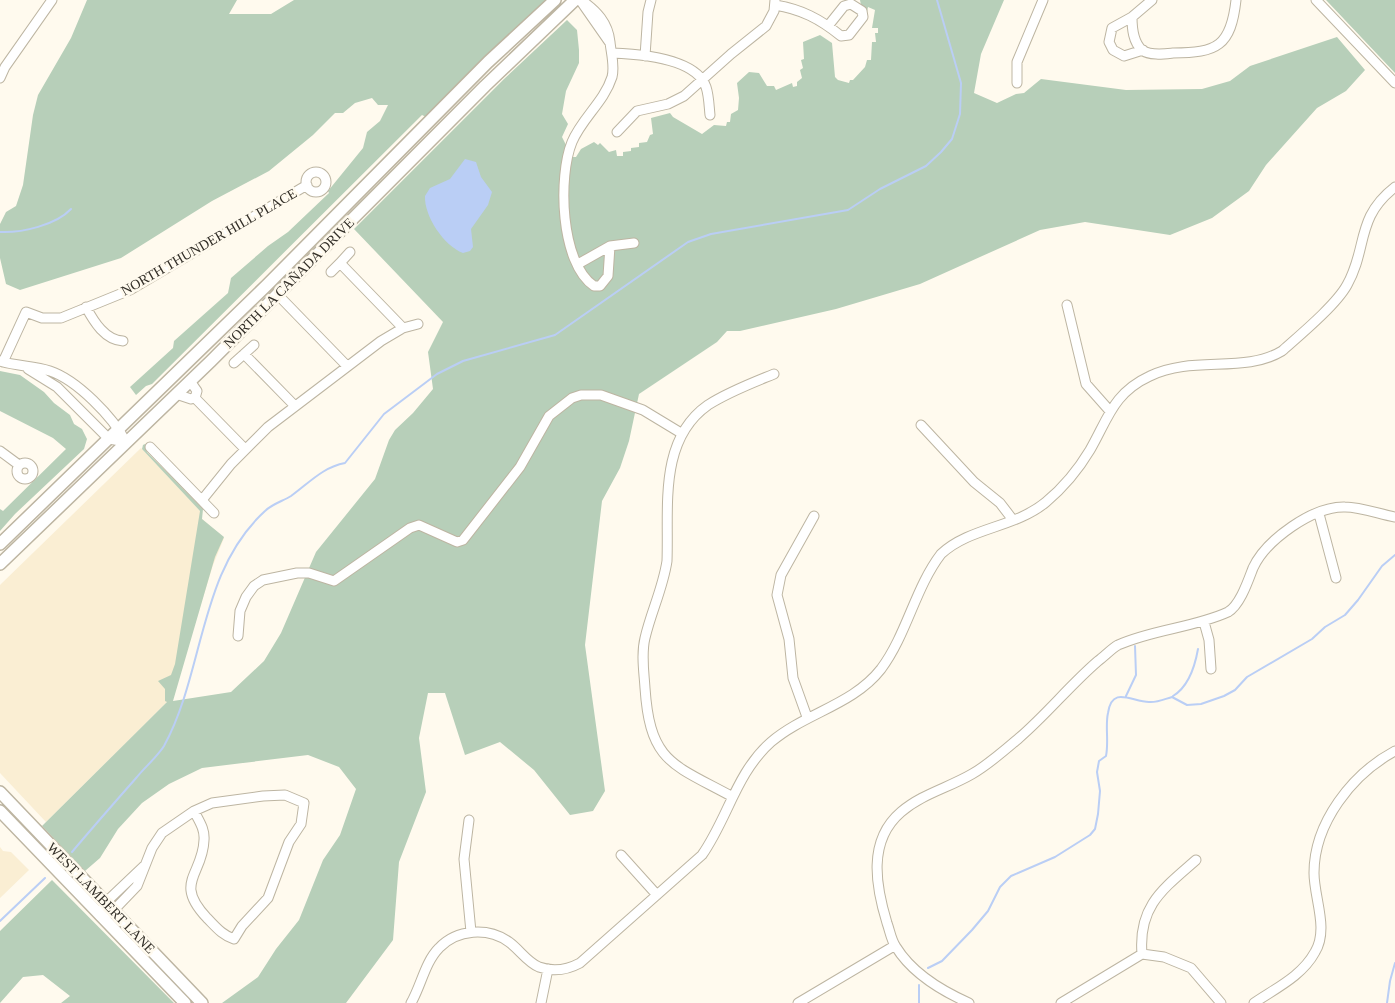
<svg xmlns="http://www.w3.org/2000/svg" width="1395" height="1003" viewBox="0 0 1395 1003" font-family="'Times New Roman',serif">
  <rect width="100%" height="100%" fill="#fffaee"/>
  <path fill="#faeed3" d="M141 448 202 513V519L224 538 213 565 188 646 167 702 46 822 0 773V585Z
    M0 847 3 851 11 852 29 870 0 898Z"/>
  <path fill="#b7cfb9" d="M87 0H237L229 14H271L294 0H546L426 117 422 115 152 384 146 386 136 395 130 387 173 348 174 341 228 293 231 278 268 246 288 232 329 193 328 191 363 148 367 132 380 121 388 105H378L372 98 355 103 343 113H335L313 135 269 171 212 201 121 258 20 290 6 284 0 258V224L6 212 16 206 23 185 33 115 38 95 71 38Z
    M860 0H1004L981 54 974 93 997 103 1016 94 1024 93 1041 79 1126 90 1202 89 1230 81 1250 66 1337 37 1365 70 1346 91 1317 108 1266 165 1249 191 1212 218 1170 235 1085 222 1040 230 920 284 836 309 740 331H727L717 342 639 394 629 441 620 468 602 501 585 645 605 791 593 811 570 815 534 770 500 742 465 755 445 693H428L419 738 426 792 399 862 393 940 346 1003H222L258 977 276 949 299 920 323 860 340 835 356 789 339 767 308 755 202 768 169 784 142 803 118 829 100 858 85 871 42 826 167 702 165 701V689L158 681 171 675 175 664 200 511 142 449 143 445 145 444 147 452 203 509 202 519 224 537 215 557 173 701 231 692 264 661 281 633 316 552 375 479 389 440 395 430 413 413 433 389 428 352 443 322 354 229 504 79 567 20 577 30 579 50V63L566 91 562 114 568 124 562 137 572 157H576L581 149 594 142 598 145 600 143 609 152 616 150 617 156H623V152L631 151V148L639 147V143L647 142 650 135 653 134 651 118 670 113 673 117 702 134 714 125 726 126 727 122H730L731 114 738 110 739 98 737 83 749 72 759 73 767 86H774L776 90 792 83 793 87 797 86V82L802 78 800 70 803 68 801 60 804 59 803 42 820 35 832 43 835 77 838 80 849 83 850 80H853L865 67 867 60H871L872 42H876L875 33H878V28H872L875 10 868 7 867 12 861 5Z
    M1326 0H1395V73Z
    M0 371 20 375 44 392 54 403 70 415 74 424 82 429 87 439 84 449 15 514 0 531V509L3 511 66 449 53 438 0 411Z
    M52 880 174 1003H61L70 996 43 975 23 977 0 1003V931Z"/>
  <path fill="#bacef5" d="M465 159 476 162 481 177 492 192 488 205 471 229 473 247 470 251 463 253C444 246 424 216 425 196L430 188 450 179Z"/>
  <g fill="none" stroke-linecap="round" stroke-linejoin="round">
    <path stroke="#bacef5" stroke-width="2" d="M0 232C22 233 56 225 71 209
      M1126 696 1136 675 1135 646
      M1173 696C1188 687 1195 666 1198 649
      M72 852C93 827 115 802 137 777 145 767 157 757 164 746 205 671 198 572 265 511 272 504 283 501 291 496 309 483 323 467 345 463L384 414 437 374 463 361 555 335 688 242 711 234 848 210 880 189 926 166 941 152 952 139 960 114 961 83 937 0
      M0 921 45 878
      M928 968 942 961 972 930 988 911 1000 887 1011 876 1055 857 1090 835 1095 829 1098 814 1100 791 1097 772 1099 761 1106 756C1109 741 1105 726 1108 713 1112 685 1132 702 1149 702 1156 703 1165 699 1172 697L1187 705 1201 704 1224 696 1235 690 1247 677 1312 639 1325 627 1345 615 1358 600 1382 566 1395 555
      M919 985V1003
      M1387 1003 1390 981 1395 963"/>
    <g stroke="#bdb5a2" stroke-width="11">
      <path id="minor" d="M580 0 610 43
        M581 0C597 11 608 23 610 42 611 53 615 66 612 77 604 102 582 118 572 142 558 176 560 263 594 286H600L608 276 610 246
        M1152 0 1132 17C1132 29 1133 42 1142 50 1150 56 1164 54 1173 53 1217 53 1231 46 1236 0
        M1316 0 1395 83
        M775 5C801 9 820 19 841 36L849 35 863 17 862 11 851 4 844 6 828 26
        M1132 17 1112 28 1109 42 1113 50 1124 56 1143 50
        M612 53C638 54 696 58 706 87 709 96 709 106 710 115
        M645 56 648 12 651 0
        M0 78 5 67 52 0
        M1017 83V62L1043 0
        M617 132 637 111 668 104 684 96 731 54 766 26 774 11 775 0
        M306 182a10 10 0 1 1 20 0a10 10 0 1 1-20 0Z
        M350 252 340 263 403 328
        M578 264 610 246 634 243
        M331 272 340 263
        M278 295 347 366
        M1067 305 1086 384 1109 410
        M86 307C94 322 105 340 123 341
        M244 354 295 406
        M0 361C16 366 34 366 50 371 77 380 113 417 126 442
        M3 362 26 312 42 318H61L130 290 307 185
        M234 363 254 345
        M28 369 57 387 109 439 126 442
        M176 394 191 399 195 398 197 391 190 381
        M195 398 245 449
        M921 425 974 482 1000 503 1013 520
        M150 447 214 513
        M0 451 19 465
        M17 471a8 8 0 1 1 16 0a8 8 0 1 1-16 0Z
        M202 500 231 464 268 427 381 341 403 328 418 324
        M1319 514 1336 578
        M1204 622 1209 640 1211 669
        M238 636 240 611 246 597 254 586 263 580 297 573H309L334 581 410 528 419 525 457 542 463 540 520 467 549 416 572 398 581 395H601L643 410 681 433
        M807 717 793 678 789 639 777 595 781 575 814 516
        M731 796C672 764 650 762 645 688 644 672 641 654 645 638 651 612 663 588 667 561 669 508 658 440 708 405 728 392 752 383 774 374
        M469 820 464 859 471 932
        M621 855 657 895
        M108 913 113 911 137 886 152 848 162 833 194 811 212 803 263 796 285 795 304 803 301 824 289 842 268 898 242 926 234 939C222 935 216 927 207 918 173 882 203 875 204 840 205 829 199 821 194 811
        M100 916 105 903 144 866
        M1142 954C1138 906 1163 889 1196 860
        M411 1003C421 986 425 962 439 948 457 929 488 927 509 942 520 950 527 962 539 967 553 972 567 970 580 963L702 855C728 818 736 773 771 742 805 713 853 705 881 669 907 634 915 588 941 554 970 527 1015 528 1046 502 1064 487 1078 470 1090 450 1108 419 1113 393 1150 376 1193 355 1244 374 1282 351 1300 335 1336 305 1347 285 1368 248 1355 218 1395 187
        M541 1003 548 969
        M798 1003 894 946
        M969 1003C942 991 912 973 896 947 891 940 890 931 887 923 876 887 867 841 901 812 922 794 948 788 972 774 988 765 1005 750 1019 738 1047 714 1070 685 1098 661 1105 656 1111 649 1118 645 1154 629 1193 628 1228 612 1240 605 1248 581 1253 568 1266 540 1313 506 1345 507 1361 507 1379 514 1395 517
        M1061 1003 1142 954 1164 957 1191 968 1221 1003
        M1254 1003C1276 988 1302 976 1315 952 1329 929 1314 898 1314 873 1314 823 1352 774 1395 751"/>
    </g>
    <g stroke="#bdb5a2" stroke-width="14">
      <path id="major" d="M0 544 267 285 488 62 555 0
        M0 564 211 361 485 86 575 0
        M0 792 202 1003
        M0 811 185 1003"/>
    </g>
    <use href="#minor" stroke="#fff" stroke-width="9"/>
    <use href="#major" stroke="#fff" stroke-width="11"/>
  </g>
  <g text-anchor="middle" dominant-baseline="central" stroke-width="5" stroke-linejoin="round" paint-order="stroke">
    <g font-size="14" fill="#322e27" stroke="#fffaee">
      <text transform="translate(209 242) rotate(-30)">NORTH THUNDER HILL PLACE</text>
      <text transform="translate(289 283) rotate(-45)">NORTH LA CAÑADA DRIVE</text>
      <text transform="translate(101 898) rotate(46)">WEST LAMBERT LANE</text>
    </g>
  </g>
</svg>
